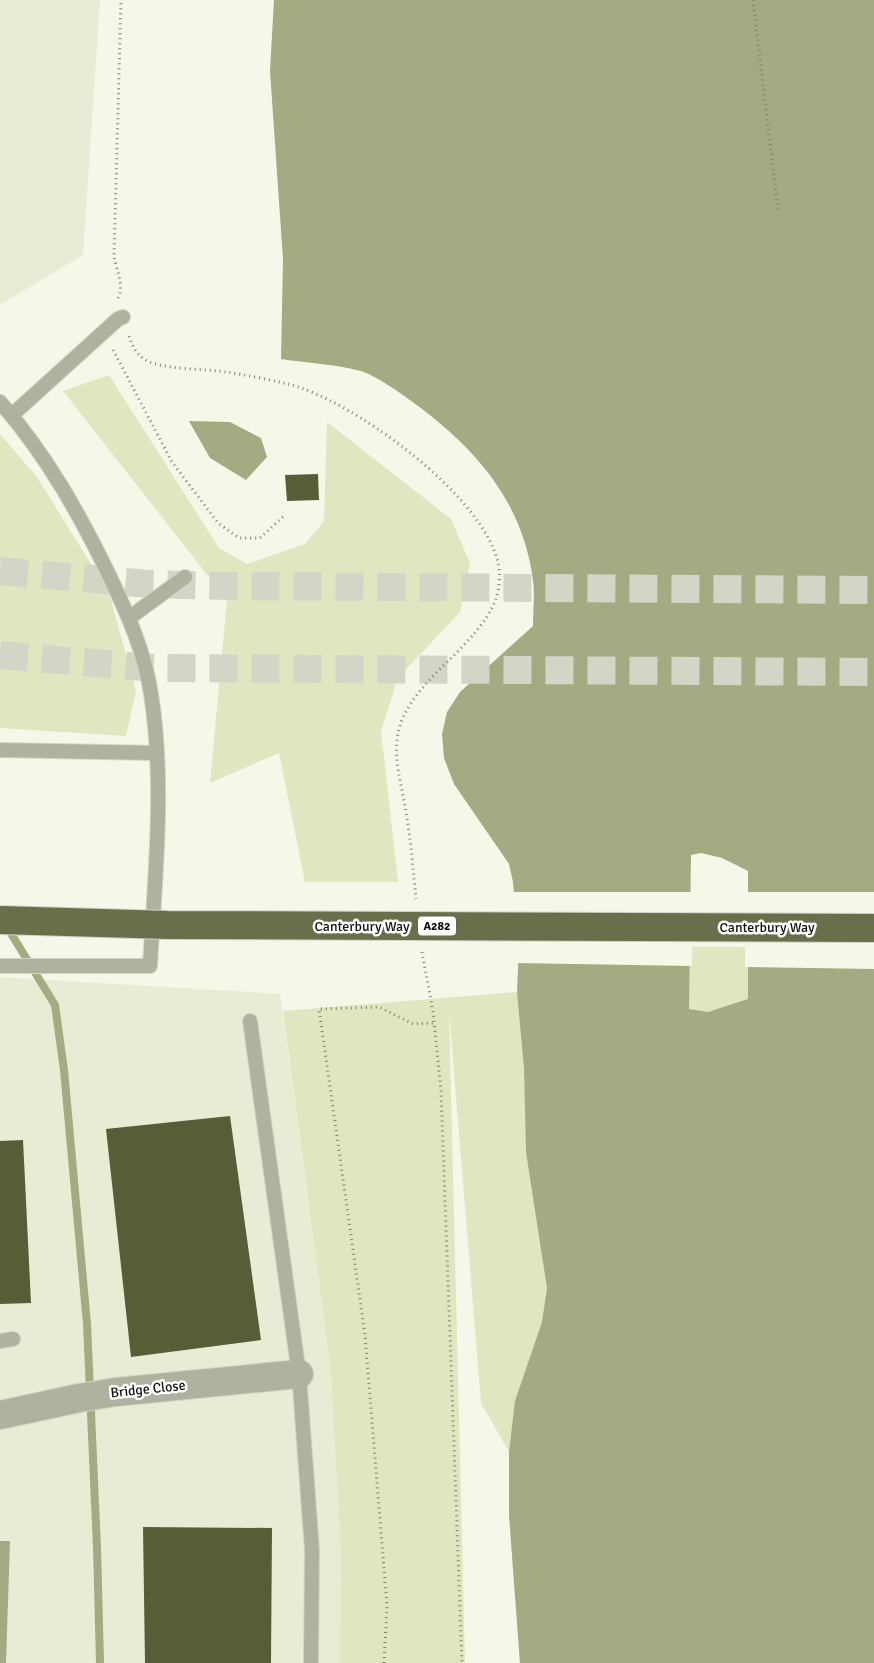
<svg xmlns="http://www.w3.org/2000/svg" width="874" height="1663" viewBox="0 0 874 1663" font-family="Signika,sans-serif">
  <rect width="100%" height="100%" fill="#f4f8e8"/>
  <path fill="#e8ecd5" d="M0 0H100L83 255 0 305Z
    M0 977 280 994 331 1373 341 1558 340 1663H0Z"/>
  <path fill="#dfe7c0" d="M109 375 219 548 247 564 305 544 324 521 327 422 451 519 470 563 460 612 398 678 381 731 398 882H305L279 753 210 783 227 600 63 391Z
    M0 434 37 477 109 593 136 691 126 736 0 728Z
    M519 946 751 947 752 980 746 1017 520 1663 509 1515V1452L481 1403 449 1011 465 1663H340L341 1558 331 1373 283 1011 517 992Z"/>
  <path fill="#a3ab82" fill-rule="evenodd" d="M274 0H874V1663H520L509 1515V1452L515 1401 542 1322 547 1288 526 1152 524 1068 517 992 519 946 513 882 509 864 454 784 444 758 442 734 447 712 460 692 533 626C533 611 535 595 533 580 523 505 480 453 422 409 408 398 377 376 361 371 335 364 307 363 281 359L283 259 270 71ZM701 853 722 858 748 871V999L708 1012 689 1009 691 855Z
    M189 421 230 422 261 438 267 457 246 480 210 458Z
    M0 1541H10L6 1663H0Z"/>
  <path fill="#f4f8e8" d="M512 892H693L692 966 516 963 517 946Z
    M745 892H874V969L745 967Z"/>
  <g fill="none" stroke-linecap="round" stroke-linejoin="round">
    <path stroke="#a3ab82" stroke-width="8" d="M7 927 55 1005 64 1070 87 1324 97 1547 100 1663"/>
  </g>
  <path fill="#575d37" d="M318 474 319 500 287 501 285 475Z
    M230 1116 261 1340 131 1357 106 1129Z
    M23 1140 31 1303 0 1304V1141Z
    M143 1527 272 1528 271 1663H145Z"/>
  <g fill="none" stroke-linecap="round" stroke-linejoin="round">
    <path stroke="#d2d6c7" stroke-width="28" stroke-dasharray="28 14" stroke-linecap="butt" d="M0 571 149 584 229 586 874 590
      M0 655 154 668 874 672"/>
    <g stroke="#d0d3c5" stroke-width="16">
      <path id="service" d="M0 402C46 454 80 515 110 577 128 615 145 653 151 694 165 783 155 876 150 966H0
        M12 415 118 319 123 317
        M129 618 185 577
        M0 750 156 753
        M250 1021 299 1374 312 1550 311 1663
        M0 1341 13 1339"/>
    </g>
    <g stroke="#d0d3c5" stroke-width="30">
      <path id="minor" d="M0 1415 79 1398 116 1392 299 1374"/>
    </g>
    <path stroke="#7e8176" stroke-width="3" stroke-dasharray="1 4" stroke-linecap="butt" d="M753 0 778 210
      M118 298C125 288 116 268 114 257L121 0
      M129 336C133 349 139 358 152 363 173 369 197 369 219 371 242 374 266 379 288 384 353 400 484 496 498 563 513 634 411 669 398 733 393 759 402 786 406 812 411 841 413 870 416 899
      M113 350 172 462 218 523 239 538H260L284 516
      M422 952 433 1011 441 1091 462 1663
      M384 1663 387 1606 365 1335 319 1009 379 1007 413 1024 435 1023"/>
    <use href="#service" stroke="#aeb29f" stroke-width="14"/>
    <use href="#minor" stroke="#aeb29f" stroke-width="28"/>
    <g stroke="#d0d3c5" stroke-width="30" stroke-linecap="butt">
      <path id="trunk-bridge" d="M0 920 168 925 874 928"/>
    </g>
    <use href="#trunk-bridge" stroke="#686f4b" stroke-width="28"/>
  </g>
  <g text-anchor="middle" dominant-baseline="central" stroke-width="5" stroke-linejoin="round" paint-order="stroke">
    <rect fill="#fff" stroke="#585956" stroke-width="1" x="418" y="916.5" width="38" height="19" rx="4"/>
    <g font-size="12" font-weight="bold" fill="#11120d">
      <text x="437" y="926">A282</text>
    </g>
    <g font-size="14" fill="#11120d" stroke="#fff">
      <text x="362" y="926">Canterbury Way</text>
      <text x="767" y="927">Canterbury Way</text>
      <text transform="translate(148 1389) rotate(-6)">Bridge Close</text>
    </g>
  </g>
</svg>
